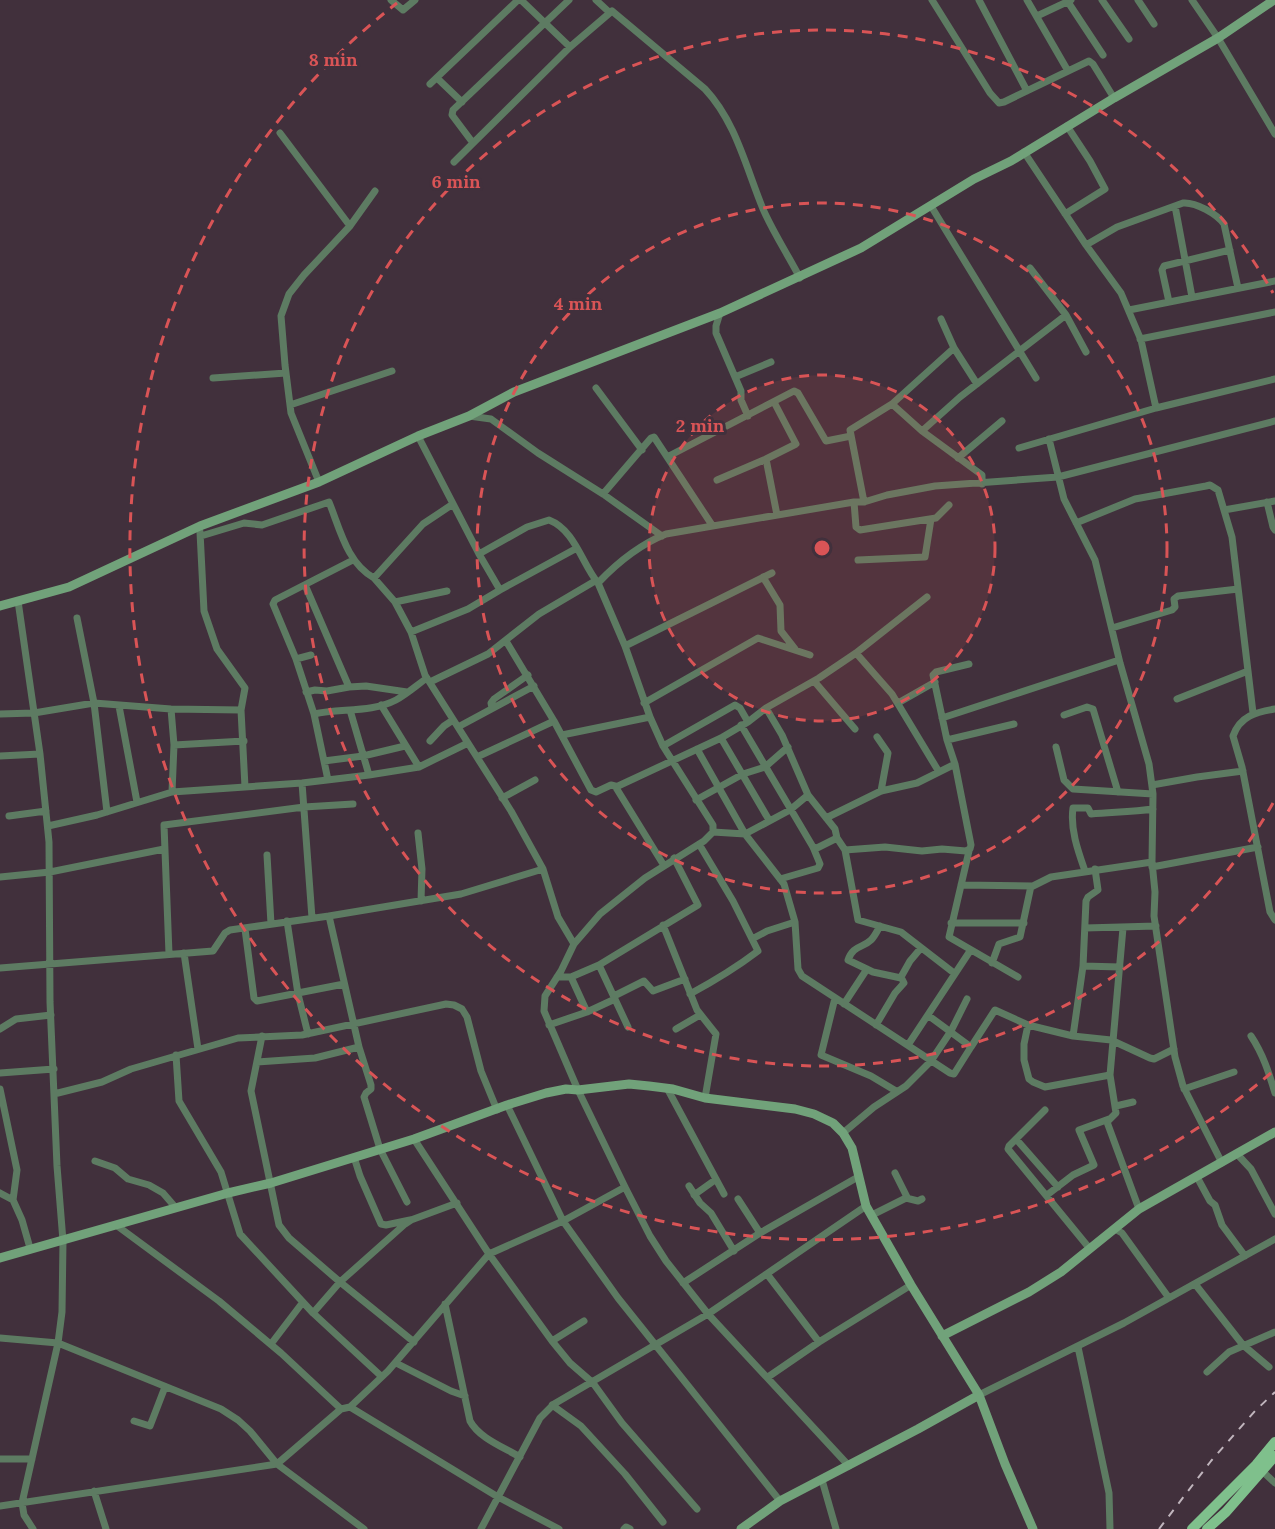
<svg xmlns="http://www.w3.org/2000/svg" width="1275" height="1529" viewBox="0 0 1275 1529" font-family="Lora,serif">
  <rect width="100%" height="100%" fill="#41303c"/>
  <g fill="none" stroke-linecap="round" stroke-linejoin="round">
    <path stroke="#5d7b62" stroke-width="7" d="M391 0 403 10 415 0
      M521 0 570 47
      M596 0 609 12
      M932 0 990 93 999 103 1004 102 1089 61 1093 64 1114 98
      M979 0 1027 91
      M1027 0 1068 71
      M1102 0 1129 39
      M1138 0 1154 24
      M1192 0 1218 38 1275 134
      M1068 2 1103 55
      M1037 16 1071 0
      M437 78 462 102
      M430 84 518 0
      M280 133 350 226
      M473 143 452 115 453 110 569 0
      M1024 152 1086 245 1121 293 1141 340 1156 408
      M454 162 570 47 612 11 705 89C736 122 746 168 763 209 773 232 788 255 800 278
      M931 206 1036 378
      M1175 206 1192 297
      M1065 214 1105 189 1090 161 1067 126
      M1086 245 1117 227 1183 203C1196 202 1217 214 1224 224L1238 288
      M1030 268 1066 315 1086 352
      M1169 302 1162 270 1164 266 1230 250
      M1129 310 1275 281
      M720 313 716 326V333L741 391V400L748 416
      M941 319 954 348
      M1140 339 1275 312
      M735 377 771 362
      M213 378 286 373
      M596 388 642 450
      M774 402 796 444 766 459 777 515
      M892 404 954 348 977 384
      M290 405 392 371
      M469 416 491 419 538 453 603 494 662 536
      M922 431 960 397 1066 315
      M418 436 479 554 500 590 577 548
      M1049 439 1064 499 1095 560 1120 663 1149 764 1153 794 1152 862 1155 892 1154 916 1175 1057 1183 1086 1222 1163
      M1019 448 1156 408 1275 379
      M667 457 794 391 798 393 826 441 851 436
      M958 458 1002 421
      M717 480 766 459
      M319 482 291 413 285 365 281 316 289 294 304 275 350 226 375 191
      M603 494 651 438 654 437 712 525
      M854 502 856 527 860 530 936 518 949 505
      M864 502 850 430 892 404 922 431 982 475V484
      M1267 502 1273 527 1275 530
      M1224 510 1275 501
      M1076 523 1135 499 1206 486 1210 485 1218 490 1232 537 1253 713
      M200 532 204 611 217 649 245 688 241 710 245 787
      M201 536 244 523 262 525 329 502C340 529 347 563 374 578L423 524 453 504
      M479 554 527 527 549 520C575 530 582 564 598 583
      M858 560 925 557 931 519
      M763 577 780 605 781 631 795 649
      M374 578 395 602 411 632 425 675 511 811 543 869 558 917 574 944
      M305 585 349 687 366 686 407 692
      M18 601 40 754 49 842 50 1002 57 1166 63 1241 62 1312 58 1343 22 1503 24 1515 33 1529
      M395 602 447 591
      M77 618 94 703 107 812
      M1112 628 1172 610 1175 607 1174 599 1178 596 1238 589
      M411 632 468 609 500 590
      M506 641 554 721 591 790 596 792 611 785 615 786 663 864
      M625 646 772 573
      M856 653 892 694 939 772
      M296 659 311 655
      M814 681 855 729
      M430 682 488 654 539 614 595 581
      M306 692 315 690 327 691 349 687
      M1177 699 1248 671
      M644 703 758 638 810 655
      M898 703 935 682
      M381 705 419 767
      M119 706 137 802
      M492 708 491 703 494 699 528 675
      M766 708 782 735 808 795 835 829 837 838 845 850 858 920 901 932 954 973
      M171 709 174 745 172 792
      M1275 709C1256 712 1240 716 1233 736L1242 767 1270 912 1275 920
      M350 710 369 775
      M0 714 34 713 94 703 171 709 241 710
      M314 714C341 708 371 713 396 700 407 694 417 685 427 678
      M1064 715 1087 707 1093 709 1118 792
      M942 718 1119 660
      M741 725 813 847 820 864 818 868 780 879
      M458 727 534 686
      M562 735 650 717
      M877 737 888 753 881 791
      M721 738 769 820
      M947 740 1014 724
      M430 741 444 726 453 720
      M174 745 244 741
      M663 746 735 705 740 708 748 722
      M1056 747 1064 780 1073 789 1153 794
      M697 749 745 834 784 884 795 922 798 969 802 976 950 1073 954 1074 971 1047 929 1016
      M0 756 40 754
      M477 757 554 721
      M324 761 363 756 405 746
      M328 780 314 714 296 659 273 604 275 600 353 560
      M302 783 312 918
      M1152 785 1197 777 1243 771
      M616 787 721 738 748 722 766 708 819 678 856 653 927 597
      M502 798 535 780
      M696 800 743 774 765 767 788 747
      M9 816 46 811
      M826 818 881 791 917 783 955 764
      M48 826 97 815 172 792 302 783 369 775 419 767 468 743
      M713 832 745 834 790 810 808 795
      M418 833 422 869 421 901
      M813 847 817 848 837 838
      M845 850 885 847 922 851 942 849 966 851 970 849 971 845 955 764 947 740 933 675 936 672 969 664
      M969 851 949 937 1018 977
      M267 855 271 924
      M1152 867 1258 847
      M1085 871C1078 851 1070 829 1073 808H1088L1091 814C1112 812 1132 812 1153 809
      M0 877 50 872 164 849
      M961 885 1033 886 1051 877 1152 862
      M329 916 359 1047 371 1085V1089L366 1093 364 1097 380 1149 407 1202
      M287 921 298 994 308 1034
      M951 923H1024
      M663 925 697 1010 716 1034 705 1098
      M880 926C877 931 875 936 871 940 863 948 853 945 848 960L873 972 901 978
      M1085 928 1156 926
      M1123 928 1110 1075 1116 1113 1107 1122 1139 1209
      M245 929 254 998 257 1001 344 984
      M752 939 767 931 795 922
      M184 953 198 1049
      M169 954 164 825 304 807 353 804
      M992 963 999 944 1020 937 1031 886
      M599 965 628 1027
      M1083 966 1120 967
      M0 968 213 951 225 933 230 930 329 916 461 894 543 869
      M557 977H571L599 965 698 905 674 858
      M690 994C714 981 737 967 758 951L733 901 699 844
      M614 996 644 981 653 991 685 979
      M835 998 821 1055 871 1076 896 1091
      M844 1004 867 969
      M587 1012 615 999
      M549 1025 587 1012 571 977
      M876 1025 895 993 904 983 901 977 910 961 921 948
      M1028 1025 1024 1044V1060L1029 1079 1033 1082 1045 1087 1110 1075
      M0 1029 16 1019 51 1015
      M676 1029 700 1015
      M262 1036 251 1091 279 1225 289 1238 340 1282 414 1342
      M1073 1036 1083 966 1086 901 1088 897 1098 890 1095 869
      M1251 1036C1263 1054 1269 1073 1275 1093
      M908 1045 970 951
      M971 1047 995 1010 1028 1025 1073 1036 1111 1040 1150 1058 1154 1059 1174 1049
      M176 1055 179 1101 221 1172 240 1234 313 1313 381 1376
      M257 1062 315 1058 359 1047
      M0 1073 54 1069
      M667 1088 724 1194
      M0 1089 17 1170 13 1200
      M1184 1089 1234 1072
      M54 1094 102 1082 131 1069 238 1038 302 1035 446 1004 454 1005 462 1009 467 1017 481 1071 497 1110
      M507 1105 563 1221 618 1298 780 1501
      M1116 1106 1133 1102
      M1045 1110 1009 1146 1008 1149 1090 1249
      M843 1133 874 1107 906 1086 931 1061 951 1031 967 999
      M414 1139 489 1254 552 1341 570 1363 593 1383 622 1423 697 1509
      M1016 1139 1058 1187
      M1237 1154 1251 1169 1275 1214
      M354 1157 360 1176 381 1224 386 1225 410 1220
      M95 1161 115 1168 128 1179 149 1185 163 1193 176 1208
      M895 1173 907 1197
      M1197 1177 1210 1201 1215 1205 1222 1225 1245 1256
      M689 1186 700 1203 711 1213 734 1251
      M0 1193 13 1200 22 1220 30 1248
      M694 1195 715 1180
      M1047 1195 1073 1175 1094 1165 1079 1130 1109 1119
      M738 1199 760 1233
      M872 1215 906 1198 918 1201 922 1199
      M116 1225 219 1301 281 1353 341 1409
      M1115 1229 1122 1233 1169 1298
      M767 1274 819 1342
      M683 1283 760 1233 858 1177
      M1195 1284 1243 1345 1269 1367
      M445 1304 470 1421C479 1438 503 1447 520 1457
      M313 1313 340 1282 405 1224 411 1220 457 1203
      M0 1338 58 1343 221 1409 238 1420 250 1431 277 1464 364 1529
      M552 1341 584 1321
      M271 1344 303 1302
      M1078 1347 1109 1493 1110 1529
      M396 1363 451 1391 465 1396
      M1207 1372 1229 1352 1275 1332
      M768 1377 819 1342 911 1285
      M979 1395 1124 1323 1275 1239
      M552 1405 581 1426 625 1474 663 1522
      M350 1407 498 1497 559 1529
      M134 1421 150 1426 165 1387
      M0 1459H32
      M849 1466 708 1314 666 1261 650 1236 625 1187 578 1090 544 1011 545 996 561 971 574 944 600 914 645 878 704 841 713 832V825L663 746 650 717 625 646 598 583C616 564 641 544 666 534L854 502H864L887 495 935 486 1058 477 1275 421
      M1260 1469 1275 1483
      M822 1480 836 1529
      M94 1491 106 1529
      M0 1506 277 1464 341 1409 350 1407 388 1371 489 1254 563 1221 625 1187
      M481 1529 540 1418 554 1404 708 1314 866 1206
      M624 1529 626 1527 630 1529"/>
    <path stroke="#71a27a" stroke-width="9" d="M0 606 69 587 200 526 319 482 418 436 469 416 514 392 720 313 861 248 974 179 1011 161 1114 98 1218 38 1274 0
      M0 1258 228 1193 271 1183 414 1139 507 1105 546 1093 566 1089 578 1090 629 1084 649 1086 673 1089 705 1098 795 1109 814 1114 833 1123 843 1133 852 1148 866 1206 911 1285 979 1395 1005 1464 1033 1529
      M942 1336 1029 1292 1061 1272 1139 1209 1275 1132
      M741 1529 780 1501 918 1429 979 1395"/>
    <path stroke="#7fc08c" stroke-width="10" d="M1192 1529 1256 1465 1275 1442
      M1207 1529 1226 1512 1275 1456"/>
    <path stroke="#c0b5bd" stroke-width="2" stroke-dasharray="8 8" stroke-linecap="butt" d="M1159 1529 1211 1461 1255 1411 1275 1392"/>
  </g>
  <circle cx="822" cy="548" r="173" fill="#d95456" fill-opacity=".12"/>
  <g fill="none" stroke="#d95456" stroke-width="3" stroke-dasharray="10 8">
    <circle cx="822" cy="548" r="173"/>
    <circle cx="822" cy="548" r="345"/>
    <path d="M1273 803A518 518 0 1 1 1273 293"/>
    <path d="M1271 1073A691 691 0 1 1 397 3"/>
  </g>
  <circle cx="822" cy="548" r="9" fill="#d95456" stroke="#41303c" stroke-width="3"/>
  <g font-size="18" text-anchor="middle" font-weight="bold" fill="#d95456" stroke="#41303c" stroke-width="6" stroke-linejoin="round" paint-order="stroke">
    <text x="333" y="66">8 min</text>
    <text x="456" y="188">6 min</text>
    <text x="578" y="310">4 min</text>
    <text x="700" y="432">2 min</text>
  </g>
</svg>
